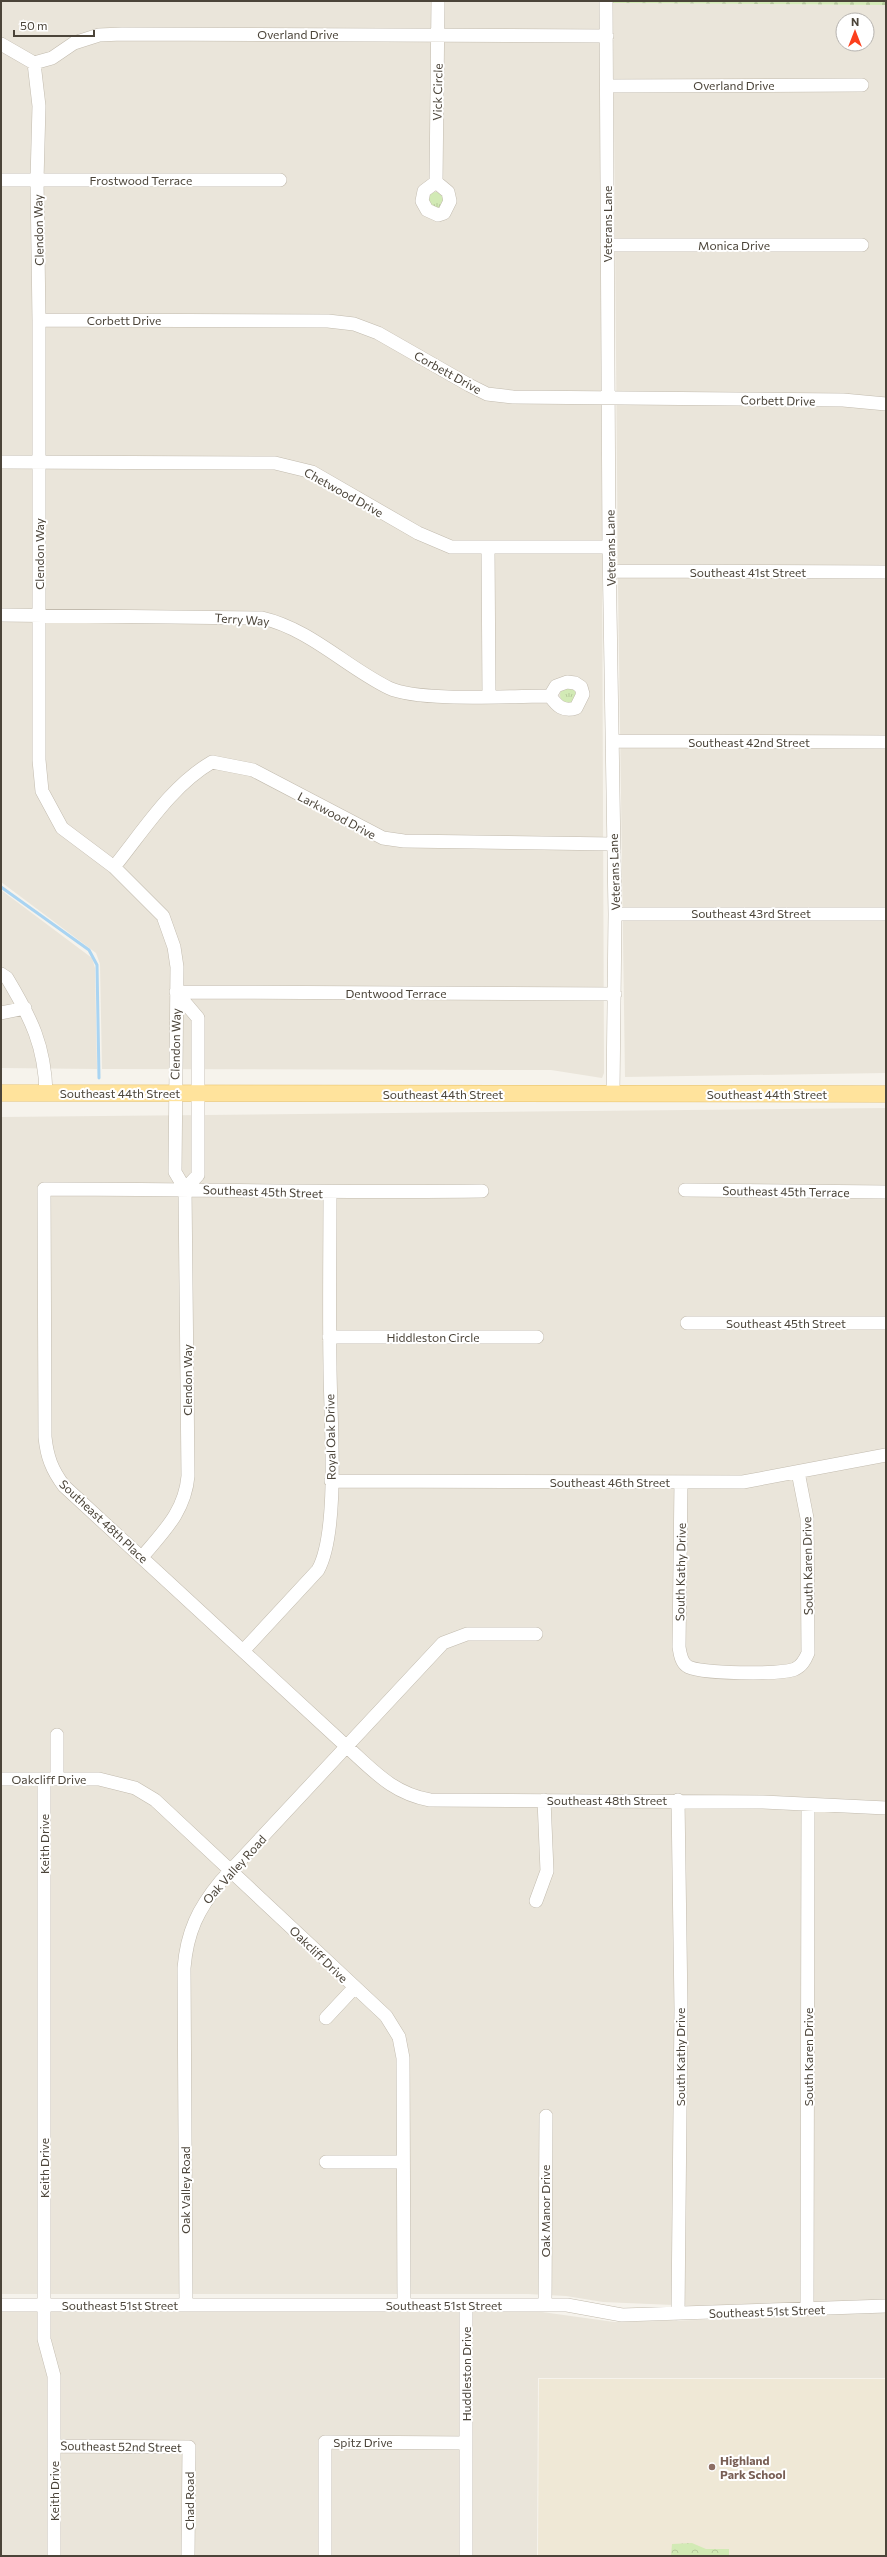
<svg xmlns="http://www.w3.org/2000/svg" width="887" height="2557" viewBox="0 0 887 2557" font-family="Commissioner,sans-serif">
  <defs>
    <pattern id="grass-tufts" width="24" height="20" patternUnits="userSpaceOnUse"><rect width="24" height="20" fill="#d2eab5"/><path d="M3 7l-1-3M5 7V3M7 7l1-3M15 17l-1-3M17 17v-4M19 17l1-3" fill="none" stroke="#b6ca9c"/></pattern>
    <pattern id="cemetery-stones" width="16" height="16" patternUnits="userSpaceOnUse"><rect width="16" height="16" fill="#d2eab5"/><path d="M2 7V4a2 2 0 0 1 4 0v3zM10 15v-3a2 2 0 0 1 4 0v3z" fill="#b6ca9c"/></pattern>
    <pattern id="park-crowns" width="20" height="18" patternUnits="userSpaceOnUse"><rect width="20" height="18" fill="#d2eab5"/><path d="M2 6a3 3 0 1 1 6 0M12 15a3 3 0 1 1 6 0" fill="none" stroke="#b6ca9c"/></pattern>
  </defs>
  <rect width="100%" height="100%" fill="#f6f3ec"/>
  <path fill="#eae5da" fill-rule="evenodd" d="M1 1H600L604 1073 602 1078 551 1070 102 1069 100 964 96 953 1 882Z
    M613 3 886 5V1073L625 1077 618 586ZM843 20H867V44H843Z
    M1 890 92 958 95 968 97 1069 1 1068Z
    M886 1108V2300L696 2306 603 2302 566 2296 528 2294H1V1117Z
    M1 2311 542 2312 614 2322 740 2319 886 2312V2378H538L537 2556H1Z"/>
  <path fill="#efe8d6" d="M539 2379H886V2556H538Z"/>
  <path fill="url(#grass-tufts)" d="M428 200a8 8 0 1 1 16 0a8 8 0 1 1-16 0Z
    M560 695a8 8 0 1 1 16 0a8 8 0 1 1-16 0Z"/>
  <path fill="url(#cemetery-stones)" d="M613 1H886V5L613 3Z"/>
  <path fill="url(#park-crowns)" d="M692 2543 706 2549H729V2556H671L672 2544Z"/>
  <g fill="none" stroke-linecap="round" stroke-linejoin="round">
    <path stroke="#a9d4f2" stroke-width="3" d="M1 887 89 950 97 965 99 1078"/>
    <g stroke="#c2bbae" stroke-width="14">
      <path id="minor" d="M606 1 609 547 615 914 613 1094
        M1 44 34 63 52 58 74 43 99 35 122 34 607 36
        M34 63 39 106 37 180 39 320V760L42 791 62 828 114 867 163 916 174 947 177 967 175 1172 185 1189 188 1476C185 1511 164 1531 142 1557
        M607 86 862 85
        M1 180H280
        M436 182 438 1
        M436 182 448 192 450 201 444 213 438 215 427 210 422 201 424 191Z
        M607 245H862
        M39 320 328 321 354 324 378 333 469 385 487 394 513 397 843 400 886 404
        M1 462 275 463 312 472 418 533 451 547H609
        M488 548 489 696
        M610 571 886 572
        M1 615 262 618C310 629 346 667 389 688 418 702 514 696 550 696
        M567 682 575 683 581 687 583 694 576 708C563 712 557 706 550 696L556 686Z
        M613 741 886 742
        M114 867C144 830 171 786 212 762L253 770 383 838 404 841 613 844
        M615 914H886
        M1 974 7 978C31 1018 45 1046 46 1093
        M176 992 615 994
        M176 992 198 1018V1175L185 1189
        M1 1013 25 1008
        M685 1190 886 1192
        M482 1191C336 1193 190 1189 44 1189L45 1437C47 1457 52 1470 64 1486L346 1746C374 1771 392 1793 430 1800L763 1802 886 1808
        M687 1323H886
        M329 1337H537
        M331 1481 743 1482 886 1455
        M681 1482 679 1647C680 1653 681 1662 687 1666 697 1674 782 1675 795 1669 802 1666 805 1660 808 1653L807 1518 798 1472
        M243 1651 318 1570C340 1531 330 1414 330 1366 329 1308 330 1250 330 1193
        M57 1735V1779
        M1 1779H99L135 1788 155 1800 386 2016 399 2037 403 2058 404 2305
        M44 1779V2339L54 2376V2556
        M536 1901 547 1871 544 1800
        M326 2018 354 1988
        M326 2162H403
        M1 2305H567L622 2315 886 2306
        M186 2305 184 1968C187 1932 198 1909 221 1881L443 1643 467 1634H536
        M466 2305V2556
        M545 2305 546 2116
        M807 2309 808 1805
        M678 2314 681 2009 678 1800
        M54 2446 189 2447 188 2556
        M325 2556V2442L466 2443"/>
    </g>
    <g stroke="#e6c16a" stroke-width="17">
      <path id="major" d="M1 1093 886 1094"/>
    </g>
    <use href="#minor" stroke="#fff" stroke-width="13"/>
    <use href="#major" stroke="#ffe39c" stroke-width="16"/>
  </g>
  <circle fill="#8d6e63" stroke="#fff" stroke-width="1.5" cx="712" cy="2467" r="4"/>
  <g text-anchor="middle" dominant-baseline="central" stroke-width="4" stroke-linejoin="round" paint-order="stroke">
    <g font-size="12" fill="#4b4439" stroke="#fff">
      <text x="298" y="34">Overland Drive</text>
      <text x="734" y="85">Overland Drive</text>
      <text transform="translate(437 92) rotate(-89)">Vick Circle</text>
      <text x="141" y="180">Frostwood Terrace</text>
      <text transform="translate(607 224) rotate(-90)">Veterans Lane</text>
      <text transform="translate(38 230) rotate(-91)">Clendon Way</text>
      <text x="734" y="245">Monica Drive</text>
      <text x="124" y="320">Corbett Drive</text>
      <text transform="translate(448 372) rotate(29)">Corbett Drive</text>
      <text transform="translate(778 400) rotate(1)">Corbett Drive</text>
      <text transform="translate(344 492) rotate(29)">Chetwood Drive</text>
      <text transform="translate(610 548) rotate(-91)">Veterans Lane</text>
      <text transform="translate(39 554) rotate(-90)">Clendon Way</text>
      <text x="748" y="572">Southeast 41st Street</text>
      <text transform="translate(242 619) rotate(4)">Terry Way</text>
      <text x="749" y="742">Southeast 42nd Street</text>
      <text transform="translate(337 815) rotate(28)">Larkwood Drive</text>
      <text transform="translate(614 872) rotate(-92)">Veterans Lane</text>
      <text x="751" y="913">Southeast 43rd Street</text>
      <text x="396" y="993">Dentwood Terrace</text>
      <text transform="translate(175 1044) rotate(-89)">Clendon Way</text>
      <text x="120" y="1093">Southeast 44th Street</text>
      <text x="443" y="1094">Southeast 44th Street</text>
      <text x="767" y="1094">Southeast 44th Street</text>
      <text transform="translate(263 1191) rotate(2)">Southeast 45th Street</text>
      <text transform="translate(786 1191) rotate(1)">Southeast 45th Terrace</text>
      <text x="786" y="1323">Southeast 45th Street</text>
      <text x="433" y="1337">Hiddleston Circle</text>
      <text transform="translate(187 1380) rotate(-90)">Clendon Way</text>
      <text transform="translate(330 1437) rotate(-91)">Royal Oak Drive</text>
      <text x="610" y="1482">Southeast 46th Street</text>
      <text transform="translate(104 1521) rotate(43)">Southeast 48th Place</text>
      <text transform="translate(807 1566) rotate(-91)">South Karen Drive</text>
      <text transform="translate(680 1572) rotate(-89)">South Kathy Drive</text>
      <text x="49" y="1779">Oakcliff Drive</text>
      <text x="607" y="1800">Southeast 48th Street</text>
      <text transform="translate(44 1844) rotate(-90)">Keith Drive</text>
      <text transform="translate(234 1869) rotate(-48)">Oak Valley Road</text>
      <text transform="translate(319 1954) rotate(44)">Oakcliff Drive</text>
      <text transform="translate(680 2057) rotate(-90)">South Kathy Drive</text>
      <text transform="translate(808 2057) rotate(-90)">South Karen Drive</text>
      <text transform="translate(44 2168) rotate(-90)">Keith Drive</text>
      <text transform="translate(185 2190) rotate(-90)">Oak Valley Road</text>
      <text transform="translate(545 2211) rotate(-90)">Oak Manor Drive</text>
      <text x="120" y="2305">Southeast 51st Street</text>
      <text x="444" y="2305">Southeast 51st Street</text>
      <text transform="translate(767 2311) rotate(-2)">Southeast 51st Street</text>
      <text transform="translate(466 2374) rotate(-90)">Huddleston Drive</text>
      <text x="363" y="2442">Spitz Drive</text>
      <text transform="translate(121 2446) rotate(1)">Southeast 52nd Street</text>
      <text transform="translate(54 2491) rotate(-90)">Keith Drive</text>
      <text transform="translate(189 2501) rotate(-90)">Chad Road</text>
    </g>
    <g font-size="12" font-weight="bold" fill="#785e54" stroke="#fff" text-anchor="start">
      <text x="720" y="2460">Highland<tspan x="720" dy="14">Park School</tspan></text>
    </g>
  </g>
  <rect width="887" height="2557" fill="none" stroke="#4b4439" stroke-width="4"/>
  <g transform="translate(855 32)"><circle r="19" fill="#ffffff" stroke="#b7b4b0"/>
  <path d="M0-3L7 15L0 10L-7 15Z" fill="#fc3f1d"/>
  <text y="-6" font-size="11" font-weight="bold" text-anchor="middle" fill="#4b4439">N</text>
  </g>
  <path d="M14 30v6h80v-6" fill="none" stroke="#4b4439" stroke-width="2"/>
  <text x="20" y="30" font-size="12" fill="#4b4439" stroke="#ffffff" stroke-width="3" paint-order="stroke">50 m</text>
</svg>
